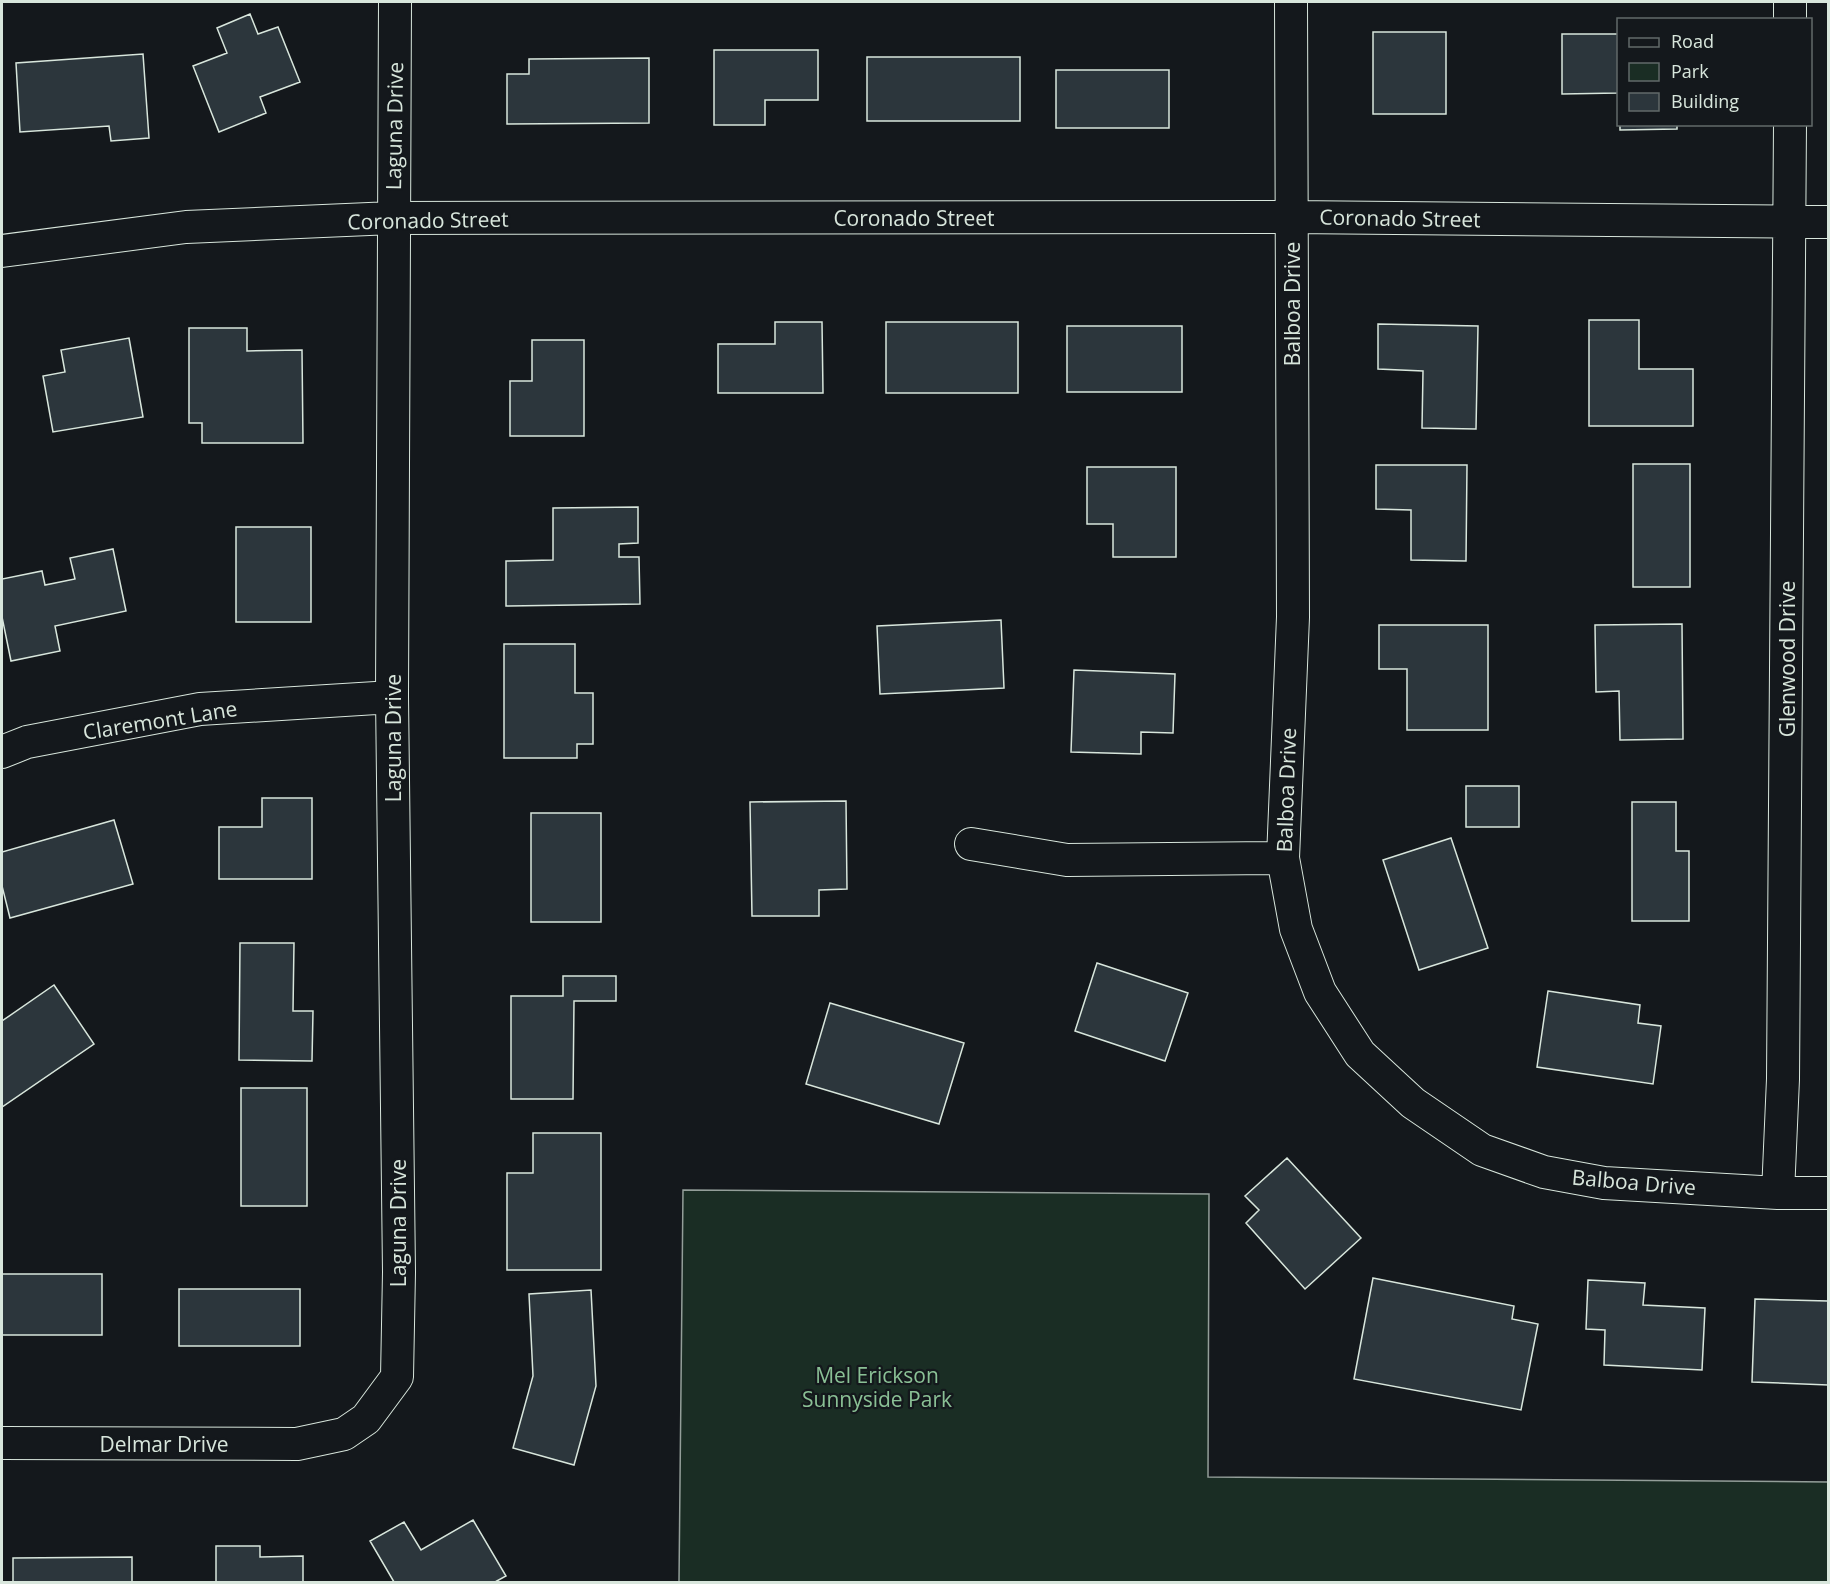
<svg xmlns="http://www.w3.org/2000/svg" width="1830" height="1584" viewBox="0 0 1830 1584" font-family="'Open Sans',sans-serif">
  <rect width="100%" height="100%" fill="#14181c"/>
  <path fill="#1a2d24" stroke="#939e99" stroke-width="1.5" d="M683 1190 1209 1194 1208 1477 1828 1482V1582H679Z"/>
  <path fill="#2c363c" stroke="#d8e6dc" stroke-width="1.5" d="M250 14 258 34 278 27 300 82 260 97 266 113 219 132 193 66 227 53 217 28Z
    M1373 32H1446V114H1373Z
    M1562 34H1618V93L1562 94Z
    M714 50H818V100H765V125H714Z
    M143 54 149 138 111 141 109 126 20 132 16 63Z
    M867 57H1020V121H867Z
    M649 58V123L507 124V74H529V59Z
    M1056 70H1169V128H1056Z
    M1620 124H1677V129L1620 130Z
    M1589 320H1639V369H1693V426H1589Z
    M775 322H822L823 393H718V344H775Z
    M886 322H1018V393H886Z
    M1378 324 1478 326 1476 429 1422 428 1423 371 1378 369Z
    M1067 326H1182V392H1067Z
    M189 328H247V351L302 350 303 443H202V423H189Z
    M129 338 143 417 53 432 43 376 65 372 61 350Z
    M532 340H584V436H510V381H532Z
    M1633 464H1690V587H1633Z
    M1376 465H1467L1466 561 1411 560V510L1376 509Z
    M1087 467H1176V557H1113V524H1087Z
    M638 507V543L619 544V557H639L640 604 506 606V561L553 560V508Z
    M236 527H311V622H236Z
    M113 549 126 611 55 626 60 651 11 661 2 617V579L42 571 45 585 75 579 70 558Z
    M1001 620 1004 688 880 694 877 626Z
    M1682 624 1683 739 1620 740 1619 691 1596 692 1595 625Z
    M1379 625H1488V730H1407V669H1379Z
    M504 644H575V693H593V744H577V758H504Z
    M1074 670 1175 674 1173 733 1141 732V754L1071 752Z
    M1466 786H1519V827H1466Z
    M262 798H312V879H219V827H262Z
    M846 801 847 889 819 890V916H752L750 802Z
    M1632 802H1676V851H1689V921H1632Z
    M531 813H601V922H531Z
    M114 820 133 884 10 918 2 886V852Z
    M1451 838 1488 948 1419 970 1383 860Z
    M240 943H294L293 1011H313L312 1061 239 1060Z
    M1097 963 1188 993 1165 1061 1075 1031Z
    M563 976H616V1001H574L573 1099H511V996H563Z
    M54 985 94 1044 2 1107V1021Z
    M1548 991 1640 1005 1638 1023 1661 1026 1653 1084 1537 1067Z
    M830 1003 964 1043 939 1124 806 1084Z
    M241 1088H307V1206H241Z
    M533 1133H601V1270H507V1173H533Z
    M1287 1158 1361 1238 1305 1289 1246 1223 1259 1210 1245 1196Z
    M2 1274H102V1335H2Z
    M1373 1278 1514 1306 1512 1319 1538 1324 1521 1410 1354 1379Z
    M1588 1280 1645 1283 1643 1305 1705 1308 1702 1370 1604 1365 1605 1330 1586 1329Z
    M179 1289H300V1346H179Z
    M591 1290 596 1386 574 1465 513 1448 533 1376 529 1294Z
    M1755 1299 1828 1301V1385L1752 1382Z
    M473 1520 506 1576 495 1582H394L370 1541 404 1522 421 1550Z
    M216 1546H260V1557L303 1556V1582H216Z
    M132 1557V1582H13V1558Z"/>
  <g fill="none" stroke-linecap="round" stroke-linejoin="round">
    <g stroke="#d8e6dc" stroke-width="34">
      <path id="minor" d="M1291 2 1293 617 1283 858 1296 929 1320 992 1360 1054 1413 1103 1482 1150 1544 1172 1604 1183 1778 1193H1828
        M1790 2V20
        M2 251 186 227 392 218 1291 217 1828 222
        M2 752 27 742 200 709 392 697
        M971 844 1067 860 1283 858
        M1778 1193 1783 1079 1790 124
        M2 1443 297 1444 344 1434 366 1419 397 1377 399 1272 392 697 395 2"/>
    </g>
    <use href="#minor" stroke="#14181c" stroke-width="32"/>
  </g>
  <g text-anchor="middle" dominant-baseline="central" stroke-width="4.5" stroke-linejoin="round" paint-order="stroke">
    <g font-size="21" fill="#d8e6dc" stroke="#14181c">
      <text transform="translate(394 126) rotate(-89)">Laguna Drive</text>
      <text x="914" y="218">Coronado Street</text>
      <text transform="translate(1400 218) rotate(1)">Coronado Street</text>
      <text transform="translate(428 220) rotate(-1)">Coronado Street</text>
      <text transform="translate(1292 304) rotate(-90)">Balboa Drive</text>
      <text transform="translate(1787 659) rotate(-90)">Glenwood Drive</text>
      <text transform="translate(160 720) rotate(-9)">Claremont Lane</text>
      <text transform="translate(393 738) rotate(-90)">Laguna Drive</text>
      <text transform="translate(1286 790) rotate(-88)">Balboa Drive</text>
      <text transform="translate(1634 1182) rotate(5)">Balboa Drive</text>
      <text transform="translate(398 1223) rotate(-90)">Laguna Drive</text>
      <text x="164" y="1444">Delmar Drive</text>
    </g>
    <g font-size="21" fill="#8ac095" stroke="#14181c">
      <text x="877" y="1375">Mel Erickson<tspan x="877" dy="24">Sunnyside Park</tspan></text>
    </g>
  </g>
  <rect width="1830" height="1584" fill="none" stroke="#d8e6dc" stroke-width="6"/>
  <rect x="1617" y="18" width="195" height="108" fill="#14181c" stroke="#626a69" stroke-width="1.5"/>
  <rect x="1629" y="38" width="30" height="9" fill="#14181c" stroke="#626a69" stroke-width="1.5"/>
  <text x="1671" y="48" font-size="18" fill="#d8e6dc">Road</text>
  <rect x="1629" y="63" width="30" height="18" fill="#1a2d24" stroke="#626a69" stroke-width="1.5"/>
  <text x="1671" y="78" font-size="18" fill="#d8e6dc">Park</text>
  <rect x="1629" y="93" width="30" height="18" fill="#2c363c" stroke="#626a69" stroke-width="1.5"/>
  <text x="1671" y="108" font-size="18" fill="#d8e6dc">Building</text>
</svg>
